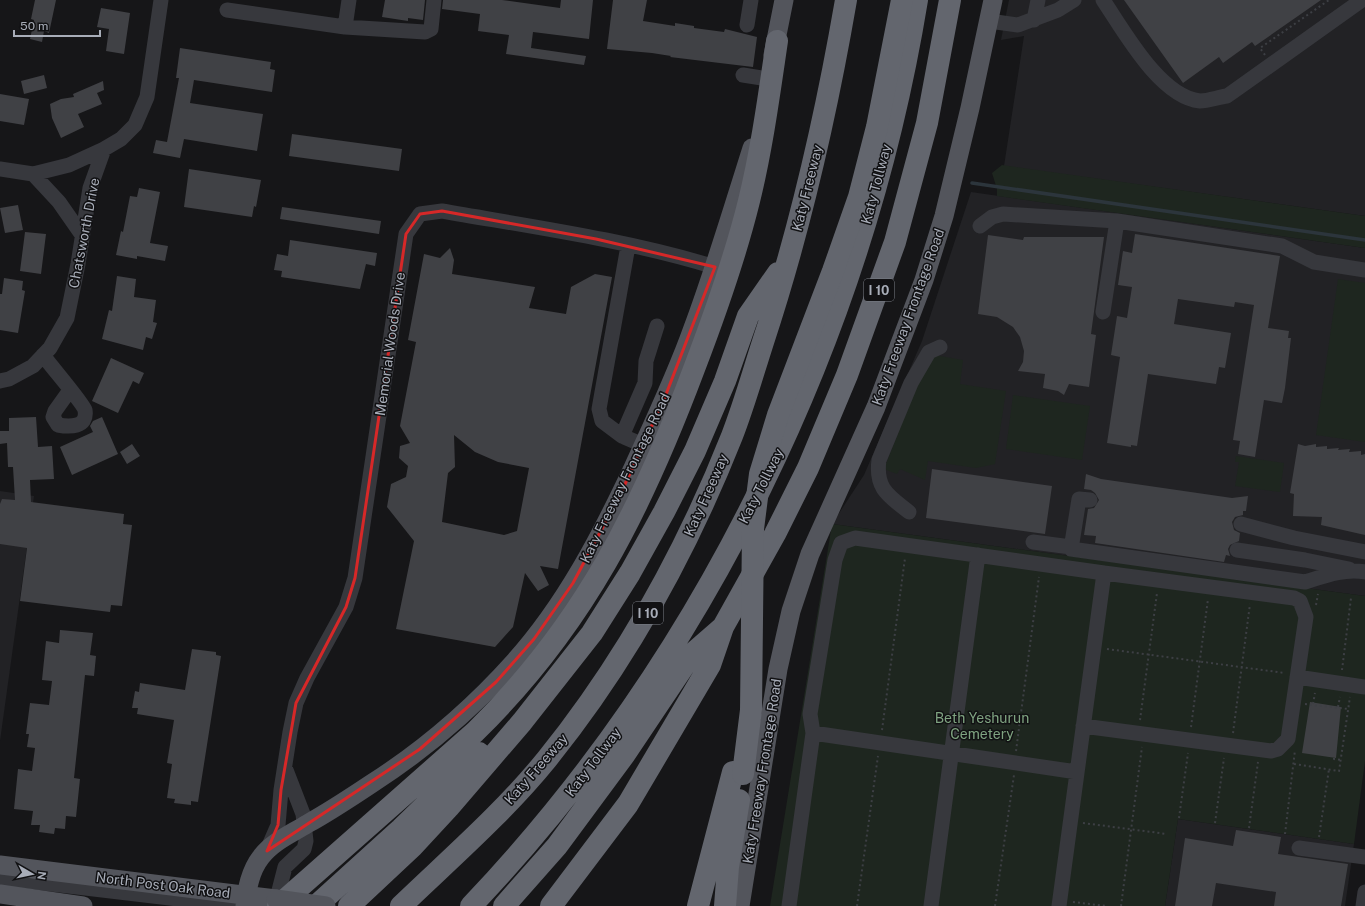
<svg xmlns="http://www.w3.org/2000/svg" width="1365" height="906" viewBox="0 0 1365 906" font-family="'Public Sans',sans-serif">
  <rect width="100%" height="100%" fill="#161618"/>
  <path fill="#222225" d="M1009 0H1365V216L1004 166 1024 36 1001 40Z
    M971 192 1365 248V596L832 524 864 475 922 341Z
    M0 491 34 496 0 741Z
    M1178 819 1354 844 1345 906H1165Z"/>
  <path fill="#1e261f" d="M1002 165 1365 216V248L997 196V189L992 173Z
    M1338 279 1365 283V442L1316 435Z
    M934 355 963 360 960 384 1006 391 995 464 976 468 928 461 925 480 900 469 897 474 884 469 922 372Z
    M1013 395 1090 406 1082 460 1006 449Z
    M1236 456 1284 463 1280 492 1235 486 1239 462H1235Z
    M832 524 1365 596V761L1354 844 1178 819 1165 906H770Z"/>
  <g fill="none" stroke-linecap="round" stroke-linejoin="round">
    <path stroke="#2c353c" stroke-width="3.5" d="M972 183 1365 240"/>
  </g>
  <path fill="#404145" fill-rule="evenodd" d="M35 0H56L49 33 44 31 42 42 30 39 34 20 31 19Z
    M385 0H425L423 20 408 18V21L382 17Z
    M443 0H502L560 8 561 0H593L589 39 533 32 531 48 586 56 584 65 506 54 509 35 478 31 480 14 442 9Z
    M613 0H647L643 21 675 26V23L694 26V28L724 32 725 29 757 37 753 67 670 57 671 56 652 53 607 49Z
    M1124 0H1321L1255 46 1252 42 1223 63 1219 57 1183 83Z
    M101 8 130 13 124 54 106 51 109 29 97 27Z
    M180 48 271 62 270 69 275 70 272 92 194 80 190 103 263 114 257 151 184 139 180 158 153 153 156 140 167 142 179 78H176Z
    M44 75 47 88 24 94 21 81Z
    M103 81 104 90 97 93 102 104 78 114 84 127 61 138 52 118 50 104 61 99 74 97 73 94Z
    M0 94 29 99 24 125 0 121Z
    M292 134 402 149 399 171 289 156Z
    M189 169 261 180 256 207 254 206 252 217 184 207Z
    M139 188 160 192 150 243 168 246 165 261 137 256V259L116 255 121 231 123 232 130 196 137 197Z
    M18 205 23 230 5 233 0 208Z
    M282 207 381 221 379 234 280 219Z
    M25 232 46 234 41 274 20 271Z
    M1135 234 1280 256 1268 328 1289 331 1288 338H1291L1285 388 1282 403 1264 400 1255 457 1238 454 1240 441 1233 440 1254 305 1235 302 1234 307 1178 299 1174 324 1231 333 1225 368 1219 367 1216 384 1148 374 1137 446 1131 445V447L1107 443 1120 357 1111 355 1117 316 1127 318 1132 287 1118 285 1123 251 1132 253Z
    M988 235 1023 240 1024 237H1104L1091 334 1096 335 1089 387 1069 384 1064 395 1058 391 1043 388 1045 374 1018 371 1023 362 1024 351 1020 337 1013 327 997 317 978 314Z
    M290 240 377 253 375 266 366 264 360 289 281 277 282 271 274 270 277 254 288 256Z
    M450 248 454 260 452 274 535 287 529 308 566 314 571 287 595 274 612 277 558 569 540 566 549 585 538 591 525 573 513 627 495 647 396 629 414 541 387 507 391 484 406 477 408 466 399 458 400 446 410 443 400 426 416 342 408 340 424 254 440 258ZM454 435 475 452 498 462 529 468 517 531 504 535 442 522 448 473 455 467Z
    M117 276 136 279 134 297 156 300 153 322 157 323 152 339 146 337 143 350 102 339 109 310 112 311Z
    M4 278 23 281 22 290 25 291 18 333 0 330V294H2Z
    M111 358 144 373 139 384 133 381 118 413 92 401Z
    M36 417 38 447 52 446 54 479 30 480 31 502 124 514 123 524 132 525 122 606 111 605 110 612 20 601 27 548 0 544V504L2 499 15 500 13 467H8L7 443 0 444V431H9V418Z
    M102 417 118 454 72 475 60 447 93 432 90 426 93 421Z
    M132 444 140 456 127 464 120 452Z
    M1298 444 1305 446 1316 444V447L1327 446V449L1339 448 1338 450 1350 449 1349 452 1361 451V455L1365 454V535L1321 525 1322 517 1293 516 1294 494 1290 493Z
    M932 469 1052 486 1045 534 926 518Z
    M1086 474 1101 479 1232 498 1248 496 1246 511H1243V515L1235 517 1232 522 1234 530 1240 533 1239 541 1230 545 1228 549 1230 556 1226 555 1224 562 1095 543 1096 536 1084 535 1088 509 1094 508 1099 500 1095 493 1091 490 1084 489Z
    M60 630 93 633 90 655 96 656 94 676 85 675 74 778 80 779 76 817 66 816 65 829 55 828 54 834 39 832 40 825H31L33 811 14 809 18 769 32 771 35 748 27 747 29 734H26L30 703 49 705 52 681 42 680 46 641 59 643Z
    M192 649 216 652V655L221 656 198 802 191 801V805L174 803 175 799 167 798 172 764 167 763 174 720 137 714 138 708H132L135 691 139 692 140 683 185 690Z
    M1310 702 1341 707 1336 758 1302 753Z
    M1236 830 1281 837 1278 854 1348 864 1341 906H1274L1276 892 1216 883 1212 906H1175L1185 838 1233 846Z"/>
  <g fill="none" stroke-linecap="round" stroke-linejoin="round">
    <path stroke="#3d3f44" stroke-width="2" stroke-dasharray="2 3" stroke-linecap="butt" d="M1265 55 1260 48 1329 0
      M1316 605 1318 594
      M1107 649 1285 673
      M1342 670 1351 598
      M1305 704 1348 709
      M1313 704 1315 693
      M1338 707 1340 697
      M1140 720 1157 593
      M1191 727 1208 599
      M882 730 905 558
      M1233 733 1250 604
      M1016 751 1039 577
      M1334 758V759L1341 760
      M1294 764 1339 771 1350 697
      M1179 818 1188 753
      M1083 823 1167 834
      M1215 823 1224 758
      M1249 828 1258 762
      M1285 834 1295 750
      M1319 837 1329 769
      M1073 902 1106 906
      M857 906 878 756
      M995 906 1014 775
      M1121 906 1142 747"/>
    <path stroke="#37383d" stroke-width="15" d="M349 0 345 27 425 32 431 29 434 0
      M1103 0C1124 31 1160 97 1200 101 1208 101 1219 97 1227 96L1362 0
      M227 10 345 27
      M1034 20 1038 0
      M989 21 1018 25 1058 10 1074 0
      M747 25 751 0
      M743 75 768 79
      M0 169 33 174 69 165 104 149
      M33 174 59 202 82 235
      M980 226 992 217 1003 214 1117 221 1282 246 1314 262 1365 270
      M1103 312 1117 221
      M43 355C49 364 83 403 85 410 88 428 69 427 58 425L53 417 55 411 70 390
      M0 381 9 379 33 366 50 348 67 318 78 264 90 188 104 149 121 139 135 125 147 97 161 0
      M622 436 602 421 599 409 628 246
      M643 445 622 436 645 383 646 361 657 326
      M1090 500 1079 499 1071 549 1305 582C1324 576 1345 568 1365 572
      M909 512C889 496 875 489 879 460L911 383 929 352 940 347
      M1241 524 1294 538 1365 552
      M1033 542 1071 547
      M1237 550 1305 560 1349 569
      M1297 677 1365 687
      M1083 726 1271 751 1278 749 1288 739 1306 617 1300 601 1294 598 1104 573
      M813 733 1077 772
      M268 848 278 825 281 790 290 732 296 703 307 678 346 607 355 578 406 234 420 214 442 211C533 227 627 240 715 267
      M1299 848 1365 857
      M0 878 237 906
      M275 906 285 867 304 849 306 841 303 814 286 770
      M789 906 813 733 810 714 835 560 841 543 855 538 1104 573 1059 906
      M931 906 978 555
      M1363 906 1365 892"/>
    <path stroke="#53555c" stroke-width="19" d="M773 55 784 0
      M0 865 276 899
      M0 894 83 906
      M245 906C247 889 250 871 261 857 272 842 291 834 307 824 329 812 350 798 371 784 424 750 473 708 515 661 566 604 601 536 633 468 654 422 676 376 693 328 715 269 733 208 752 148
      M740 906 778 669 791 611 810 554 876 407 924 280 944 216 970 108 993 0"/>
    <path stroke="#63666e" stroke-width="22" d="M278 906 475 732C584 625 641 510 694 369 715 314 735 258 749 201 762 148 769 95 777 41
      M316 906 401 829 479 753
      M349 906 412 847 449 807 522 722 592 633 630 573 664 512 695 451 725 381 748 316 778 273
      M401 906C451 858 504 812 547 759 626 661 686 552 732 436 744 405 753 373 763 342 800 230 826 116 846 0
      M471 906C706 659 862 336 917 0
      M504 906 557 846 625 754 692 654 723 627 775 534 808 468 847 375 895 242 927 123 950 0
      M551 906 628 804 710 665 723 627
      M698 906 733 772
      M725 906 728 867 739 800"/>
    <path stroke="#53555c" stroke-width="19" d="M276 899 326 906"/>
    <path stroke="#63666e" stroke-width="22" d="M743 774 751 710 753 529 760 474 778 415 833 271 859 197 877 127 902 0"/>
  </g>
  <path fill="none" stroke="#d62828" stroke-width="3" stroke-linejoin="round" d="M442 211 596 239 715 267 665 397 620 495 573 583 534 639 496 682 420 749 267 851 278 825 281 790 296 703 346 607 355 578 406 234 420 214Z"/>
  <g text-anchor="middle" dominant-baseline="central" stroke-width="3" stroke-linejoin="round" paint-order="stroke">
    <g fill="#111113" stroke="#7b7e86" stroke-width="1">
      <rect x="864" y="279" width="30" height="22" rx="3"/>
      <rect x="633" y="602" width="30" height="22" rx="3"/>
    </g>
    <g font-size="13" font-weight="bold" fill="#a8adb8">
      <text x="879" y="290">I 10</text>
      <text x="648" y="613">I 10</text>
    </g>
    <g font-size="14" fill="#a8adb8" stroke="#111113">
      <text transform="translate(876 184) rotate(-75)">Katy Tollway</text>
      <text transform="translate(807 188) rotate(-76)">Katy Freeway</text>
      <text transform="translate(84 233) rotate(-79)">Chatsworth Drive</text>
      <text transform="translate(908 317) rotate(-70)">Katy Freeway Frontage Road</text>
      <text transform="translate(390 344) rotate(-82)">Memorial Woods Drive</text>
      <text transform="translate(625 478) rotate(-64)">Katy Freeway Frontage Road</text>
      <text transform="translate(761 486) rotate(-63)">Katy Tollway</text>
      <text transform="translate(706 495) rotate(-66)">Katy Freeway</text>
      <text transform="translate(593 762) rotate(-53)">Katy Tollway</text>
      <text transform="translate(536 769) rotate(-49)">Katy Freeway</text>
      <text transform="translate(762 771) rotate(-81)">Katy Freeway Frontage Road</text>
      <text transform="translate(163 885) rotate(7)">North Post Oak Road</text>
    </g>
    <g font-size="14" fill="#7fa381" stroke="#111113">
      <text x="982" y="718">Beth Yeshurun<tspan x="982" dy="16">Cemetery</tspan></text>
    </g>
  </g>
  <g transform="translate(32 874) rotate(99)" stroke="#111113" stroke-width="3" paint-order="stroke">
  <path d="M0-3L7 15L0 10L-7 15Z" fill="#a8adb8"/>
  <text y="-6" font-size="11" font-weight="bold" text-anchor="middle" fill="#a8adb8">N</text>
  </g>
  <path d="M14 30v6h86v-6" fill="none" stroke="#a8adb8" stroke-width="2"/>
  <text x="20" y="30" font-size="12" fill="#a8adb8" stroke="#111113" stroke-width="3" paint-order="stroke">50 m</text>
</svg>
